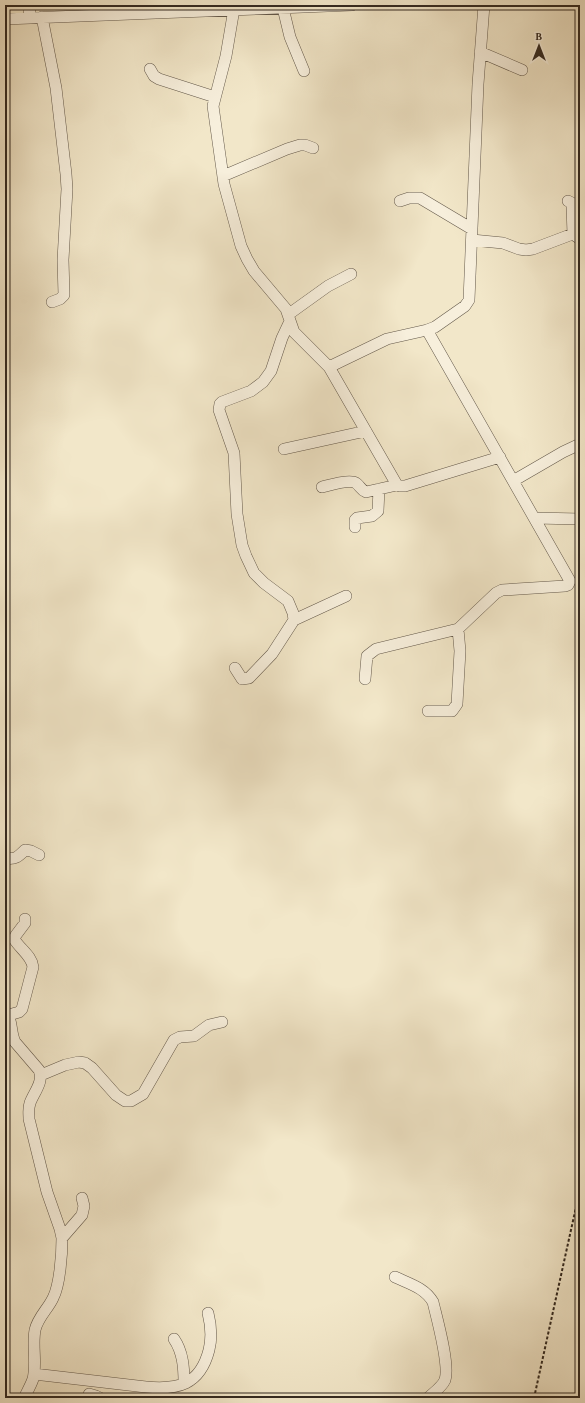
<svg xmlns="http://www.w3.org/2000/svg" width="585" height="1403" viewBox="0 0 585 1403" font-family="'Gentium Book Plus',serif">
  <rect width="100%" height="100%" fill="#f2e7c9"/>
  <filter id="stains"><feTurbulence type="fractalNoise" baseFrequency=".005" numOctaves="4"/><feColorMatrix values="0 0 0 0 .2 0 0 0 0 .09 0 0 0 0 .02 0 0 0 .5 -.17"/></filter>
  <radialGradient id="worn" r=".72"><stop offset=".6" stop-color="#630" stop-opacity="0"/><stop offset="1" stop-color="#630" stop-opacity=".3"/></radialGradient>
  <g fill="none" stroke-linecap="round" stroke-linejoin="round">
    <g stroke="#63584a" stroke-width="12">
      <path id="minor" d="M283 8 290 37 304 71
        M234 9 226 56 213 106 224 184 241 246 247 259 254 271 286 309 294 332 329 367 397 485 400 486H405L500 457
        M42 17 56 88 66 174 67 189 63 260 64 295 60 299 52 302
        M29 18 30 5
        M5 19 352 5
        M480 52 522 70
        M150 69 154 76 159 79 215 97
        M223 176 287 149 300 145H305L313 148
        M400 201 409 198H420L472 229
        M568 201 572 203V206L573 234
        M472 240 503 243 519 249 526 250 533 249 570 235 573 234 580 239
        M289 314 328 286 351 274
        M329 367 387 339 427 330 435 327 465 306 469 300 478 84 484 5
        M284 449 366 431
        M513 481 563 452 580 444
        M322 487C330 485 350 479 356 483 360 486 361 490 366 492L397 485
        M534 518 580 519
        M355 527V520L357 518 372 516 378 511 379 489
        M294 620 346 596
        M235 668 242 679 249 678 272 654 294 620 293 613 288 601 264 583 254 573 246 556 242 545 237 514 234 453 219 410 220 404 222 402 251 391 263 382 271 371 282 338 290 321
        M365 679 367 656 376 649 458 629 496 593 502 590 565 586 568 585 570 581 427 330
        M428 711H452L457 704 460 651 458 629
        M5 858C15 860 18 857 25 850L31 851 39 855
        M5 1012C13 1019 10 1032 15 1042L39 1070C44 1082 34 1092 30 1103 28 1109 29 1113 29 1119L47 1192 60 1229 62 1238C62 1253 60 1285 53 1298 48 1309 38 1317 35 1330 32 1346 37 1363 33 1379 31 1385 27 1392 24 1398
        M9 1015 19 1012 22 1009 33 967C32 956 20 949 14 939L16 935 25 923V919
        M41 1075 65 1065 79 1062 85 1063 92 1068 116 1095 125 1101H131L143 1094 174 1040 180 1037 194 1036 209 1025 222 1022
        M62 1238 82 1215 84 1206 82 1198
        M395 1277C410 1284 425 1288 433 1302 437 1319 450 1365 445 1380 442 1387 433 1393 428 1398
        M174 1339C183 1352 184 1368 184 1383
        M34 1374 146 1387C178 1390 200 1385 209 1350 212 1338 211 1325 208 1313
        M89 1394 96 1396 100 1398"/>
    </g>
    <path stroke="#332920" stroke-width="2" stroke-dasharray="3 2" stroke-linecap="butt" d="M534 1398 580 1189"/>
    <use href="#minor" stroke="#f7efdc" stroke-width="11"/>
  </g>
  <rect width="585" height="1403" fill="none" stroke="#f2e7c9" stroke-width="20"/>
  <rect x="6" y="6" width="573" height="1391" fill="none" stroke="#332920" stroke-width="2"/>
  <rect x="10" y="10" width="565" height="1383" fill="none" stroke="#332920"/>
  <g transform="translate(539 46)" stroke="#f7efdc" stroke-width="3" paint-order="stroke">
  <path d="M0-3L7 15L0 10L-7 15Z" fill="#332920"/>
  <text y="-6" font-size="11" font-weight="bold" text-anchor="middle" fill="#332920">B</text>
  </g>
  <rect width="100%" height="100%" filter="url(#stains)"/>
  <rect width="100%" height="100%" fill="url(#worn)"/>
</svg>
